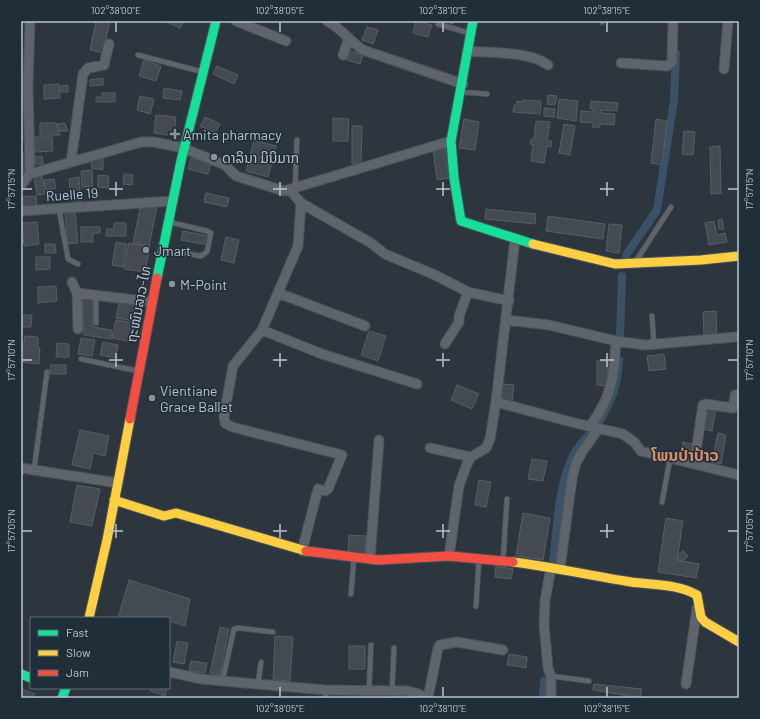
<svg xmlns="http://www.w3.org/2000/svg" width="760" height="719" viewBox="0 0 760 719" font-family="Barlow,'Noto Sans Lao',sans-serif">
  <rect width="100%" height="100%" fill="#2d363e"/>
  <path fill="#2a4344" d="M21 89H23L24 112H21Z"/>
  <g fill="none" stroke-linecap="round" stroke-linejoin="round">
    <path stroke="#3a5268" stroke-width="8" d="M626 255 657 210 674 100 676 53
      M620 335 622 276
      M599 422C613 399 617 386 619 360
      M553 564C557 532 558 482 574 454 578 446 585 439 591 432
      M543 698 544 681"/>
  </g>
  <path fill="#434a51" stroke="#565e65" d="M96 21H110L103 53 90 50Z
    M165 21H184L180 28Z
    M416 21 432 25 428 37 413 33Z
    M443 21H454L453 24Z
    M367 27 378 30 373 44 362 40Z
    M350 51 363 55 360 64 347 60Z
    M144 60 161 66 156 81 139 76Z
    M217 66 238 75 234 84 213 74Z
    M103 78V85L90 86V80Z
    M59 84 60 98 44 99V85Z
    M68 85V92H61V86Z
    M164 88 182 91 180 100 163 98Z
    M102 93H115V102H96V97H102Z
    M548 95 557 96 555 105 547 104Z
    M140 96 154 99 150 114 137 110Z
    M559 99 578 101 576 121 557 118Z
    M522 100 541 101 540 114 513 112 514 105H516L517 101 522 102Z
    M591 101 618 103 617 111 601 110V113L615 114 614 125 600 124V127H592L593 123 580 122 581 111 593 112V109H590Z
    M544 108 555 109 554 117 544 116Z
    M156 115 176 117 174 136 154 133Z
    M205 117 220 124 215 133 200 126Z
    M333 118 349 119 348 141H333Z
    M464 119 479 122 475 150 459 148Z
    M656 119 667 121 662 165 651 163Z
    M536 121 550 122 547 141H552L551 147 547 146 544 163 531 161 533 145 530 144 531 139H534Z
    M21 122 23 140 21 141Z
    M40 123H56L60 135H40Z
    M65 123 68 131H60L57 124Z
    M564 124 575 126 570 155 559 153Z
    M352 126H362L361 164H352Z
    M684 131 695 132 693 155 682 154Z
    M35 137H52L53 151 35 152Z
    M254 140 276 146 268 177 246 171Z
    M720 146 721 193 711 194 710 147Z
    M445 148 449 178 437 180 433 149Z
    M21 153H27V167L21 175Z
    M42 156 43 164H35V157Z
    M103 157V170L92 168 90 160Z
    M191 158 211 163 208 174 188 169Z
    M92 170 93 186 82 187 81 171Z
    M124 174 133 175 132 185 123 184Z
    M98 175 109 176 108 188 98 187Z
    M42 176 45 194 37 195 34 177Z
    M79 177 80 190 70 191 69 179Z
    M54 179 56 188 46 190 44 180Z
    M71 193H80L81 202 72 203Z
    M206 193 229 198 227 207 204 202Z
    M36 196 37 206H21V197Z
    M141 204 157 207 149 246 133 243Z
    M486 209 536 214 535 224 485 219Z
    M75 211 78 243 68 244 65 212Z
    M548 216 605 224 603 239 546 231Z
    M722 219 724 229H719L718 220Z
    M714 221 717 235 725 233 727 242 709 245 705 223Z
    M37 222 39 244 24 246 22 223Z
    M114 223H126V236H106V229H114Z
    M609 224 622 225 619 253 606 251Z
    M81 227H100V233H93V242H81Z
    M183 231 209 236 208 245 181 240Z
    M226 237 239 240 234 263 221 260Z
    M116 242 127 244 123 267 112 265Z
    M129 243 150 247 145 272 124 269Z
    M45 244H55L56 253H45Z
    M36 257H50V269L36 270Z
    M56 286 57 301 38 303V287Z
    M83 297H93V327L112 330 111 339 84 335Z
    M120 299 138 303 135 321 116 318Z
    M716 311 717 337H704L703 312Z
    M21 315H32L31 327H21Z
    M116 320 134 323 131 342 112 338Z
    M369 331 386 336 378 361 361 355Z
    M25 336 38 337V347L40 348 39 364 21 362V344H24Z
    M81 338 95 340 92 356 78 354Z
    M103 342 118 345 116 358 100 355Z
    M57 343 69 344V357H56Z
    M664 354 666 369 649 371 647 356Z
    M597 361H608L607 386 597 385Z
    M50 365H66V374H50Z
    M502 384 514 385 512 402 501 401Z
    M457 385 479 394 472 409 451 400Z
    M707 406 716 408 712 431 702 429Z
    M80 430 109 436 105 456 93 453 90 469 72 465Z
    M718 433 726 435 721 464 712 462Z
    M683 442 695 445 691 460 680 457Z
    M532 459 547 461 543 481 528 479Z
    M479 480 491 482 486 507 475 505Z
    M77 485 100 489 92 526 70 522Z
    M523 513 550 518 543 560 516 556Z
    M666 518 683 521 677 560 699 564 696 578 658 572Z
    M349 535 366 536 365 554 348 552Z
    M683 551 688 556 682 561 677 560 678 555Z
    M496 566 513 569 511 579 495 577Z
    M129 580 190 599 185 626 169 621V618H118Z
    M220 627 229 629 220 675 210 673Z
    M275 636 293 637 290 681 273 680Z
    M177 641 188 643 184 664 173 662Z
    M349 646H365V669H349Z
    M509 654 527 657 526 668 507 665Z
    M191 661 207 663 205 673 189 671Z
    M594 684 642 689 640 698 593 690Z
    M151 688H167L165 696 151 691Z
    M21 689 35 694 33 698H21Z"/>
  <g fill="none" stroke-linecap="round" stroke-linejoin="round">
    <g stroke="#4c5258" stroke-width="6">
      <path id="lane" d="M602 22V21
        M438 24 469 33
        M138 55 203 72
        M461 92 487 94
        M295 188 297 140
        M59 209 68 259 78 264
        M164 250 201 256 207 252 211 233 207 231 169 222
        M636 261 671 207
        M652 316 654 345
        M96 323V296
        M81 359 138 371
        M34 470 47 372
        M662 502 670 459
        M503 561 507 499
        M351 594 354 558
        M476 606 479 559
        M551 676 589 681
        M222 682 234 629 238 628 273 632
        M258 684 261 662
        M369 690 371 645
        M392 690 394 648
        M326 698V690"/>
    </g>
    <g stroke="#4c5258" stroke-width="11">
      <path id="street" d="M30 21 28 87 30 174
        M236 21 286 41
        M327 21C344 30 349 41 363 50L463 84
        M468 51C490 53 530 51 548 65
        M343 55 349 38
        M621 63 667 66 672 62 673 21
        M724 69 728 21
        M71 162 83 74 88 68 104 65 109 44
        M21 185 30 174 141 142H154L183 148 225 165 236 176 284 191 451 141
        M290 190 301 203 371 243 385 254 435 275 468 292 509 301
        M301 203 298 246 262 330 233 366 224 416 225 423 232 427 342 455 328 489 325 491 318 489 302 551
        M21 211 173 201
        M72 282 77 293 78 329
        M77 293 152 302
        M278 293 365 326
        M507 320 549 325 616 341 645 345 735 337
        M262 330 322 354 417 384
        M445 344 459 322V316L468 292
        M496 402 575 423 623 434 634 442 641 451 739 475
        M590 426C612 397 614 376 616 341
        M430 448 471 457
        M694 464 703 405 706 404 733 408 735 395
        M21 468 118 483
        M449 556 459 486 467 464 471 457 486 448 490 439 496 402 515 239
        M370 559 379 440
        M560 568 572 479 576 463 582 452 599 428
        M169 672 201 679 268 685 326 690 408 691 419 694 423 698
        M686 684 697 608
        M426 698 429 693 438 648 440 645 457 642 503 650
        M551 698V676L548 668 544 624 545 601 551 567"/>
    </g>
    <g stroke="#4c5258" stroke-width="11">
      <path id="fast" d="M473 21 451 141 454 178 461 221 533 244
        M157 278 181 161 216 21
        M21 674 31 678
        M62 698 66 688"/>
    </g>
    <g stroke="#4c5258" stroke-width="11">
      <path id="slow" d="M533 244 615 264 701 260 739 256
        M114 500 164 516 176 513 306 551
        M513 562C553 567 592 576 631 582 653 585 678 584 697 595L701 617 705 622 739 642
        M89 618 107 540 130 419"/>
    </g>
    <g stroke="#4c5258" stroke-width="11">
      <path id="jam" d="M130 419 157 278
        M306 551 378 560 449 556 513 562"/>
    </g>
    <use href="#lane" stroke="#5e646b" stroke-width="4.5"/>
    <use href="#street" stroke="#5e646b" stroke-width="9"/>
    <use href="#fast" stroke="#16e098" stroke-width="9"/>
    <use href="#slow" stroke="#ffcf43" stroke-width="9"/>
    <use href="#jam" stroke="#f24e42" stroke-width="9"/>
  </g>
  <path fill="none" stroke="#b9c3cd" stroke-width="1.5" d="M116 22V32M280 22V32M443 22V32M607 22V32M116 182V196M280 182V196M443 182V196M607 182V196M22 189H32M109 189H123M273 189H287M436 189H450M600 189H614M728 189H738M116 353V367M280 353V367M443 353V367M607 353V367M22 360H32M109 360H123M273 360H287M436 360H450M600 360H614M728 360H738M116 524V538M280 524V538M443 524V538M607 524V538M22 531H32M109 531H123M273 531H287M436 531H450M600 531H614M728 531H738M280 687V697M443 687V697M607 687V697"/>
  <g fill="#88929b" stroke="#202e39" stroke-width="1.5">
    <path d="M173 128h4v4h4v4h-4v4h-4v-4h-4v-4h4z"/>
    <circle cx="214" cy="157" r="4"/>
    <circle cx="146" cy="250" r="4"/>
    <circle cx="172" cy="284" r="4"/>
    <circle cx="152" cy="398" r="4"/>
  </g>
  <g text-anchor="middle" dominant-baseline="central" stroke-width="3" stroke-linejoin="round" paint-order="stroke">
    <g font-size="14" fill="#b9c3cd" stroke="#202e39" text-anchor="start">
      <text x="183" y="134">Amita pharmacy</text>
      <text x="222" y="157">ດາລິນາ ມິນິມາກ</text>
      <text x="154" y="250">Jmart</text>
      <text x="180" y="284">M-Point</text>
      <text x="160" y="390">Vientiane<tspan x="160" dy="16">Grace Ballet</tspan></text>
    </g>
    <g font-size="14" fill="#b9c3cd" stroke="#202e39">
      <text transform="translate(72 194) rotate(-4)">Ruelle 19</text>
      <text transform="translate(138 304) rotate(-79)">ຖະໜົນລາວ-ໄທ</text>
    </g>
    <g font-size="16" font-weight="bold" fill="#d98b68" stroke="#202e39">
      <text x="685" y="454">ໂພນປ່າປ້າວ</text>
    </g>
  </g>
  <rect width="760" height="719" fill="none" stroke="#202e39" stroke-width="44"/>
  <rect x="30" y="617" width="140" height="72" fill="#202e39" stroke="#5d6a74"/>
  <rect x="38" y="630" width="20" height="6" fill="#16e098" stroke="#5d6a74"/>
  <text x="66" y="637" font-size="12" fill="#b9c3cd">Fast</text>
  <rect x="38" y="650" width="20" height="6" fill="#ffcf43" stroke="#5d6a74"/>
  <text x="66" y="657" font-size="12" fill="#b9c3cd">Slow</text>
  <rect x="38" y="670" width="20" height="6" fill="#f24e42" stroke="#5d6a74"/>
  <text x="66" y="677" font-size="12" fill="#b9c3cd">Jam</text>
  <rect x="22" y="22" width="716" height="675" fill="none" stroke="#b9c3cd" stroke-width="1.5"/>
  <g font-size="10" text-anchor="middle" fill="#b9c3cd">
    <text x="116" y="14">102°38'00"E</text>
    <text x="280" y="14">102°38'05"E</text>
    <text x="443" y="14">102°38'10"E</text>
    <text x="607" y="14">102°38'15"E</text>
    <text transform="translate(11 189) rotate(-90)" y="4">17°57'15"N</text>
    <text transform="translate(749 189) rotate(-90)" y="4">17°57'15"N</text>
    <text transform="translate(11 360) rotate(-90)" y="4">17°57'10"N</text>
    <text transform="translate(749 360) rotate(-90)" y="4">17°57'10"N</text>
    <text transform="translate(11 531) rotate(-90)" y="4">17°57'05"N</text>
    <text transform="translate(749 531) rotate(-90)" y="4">17°57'05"N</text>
    <text x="280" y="712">102°38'05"E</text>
    <text x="443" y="712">102°38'10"E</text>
    <text x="607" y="712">102°38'15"E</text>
  </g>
</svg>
